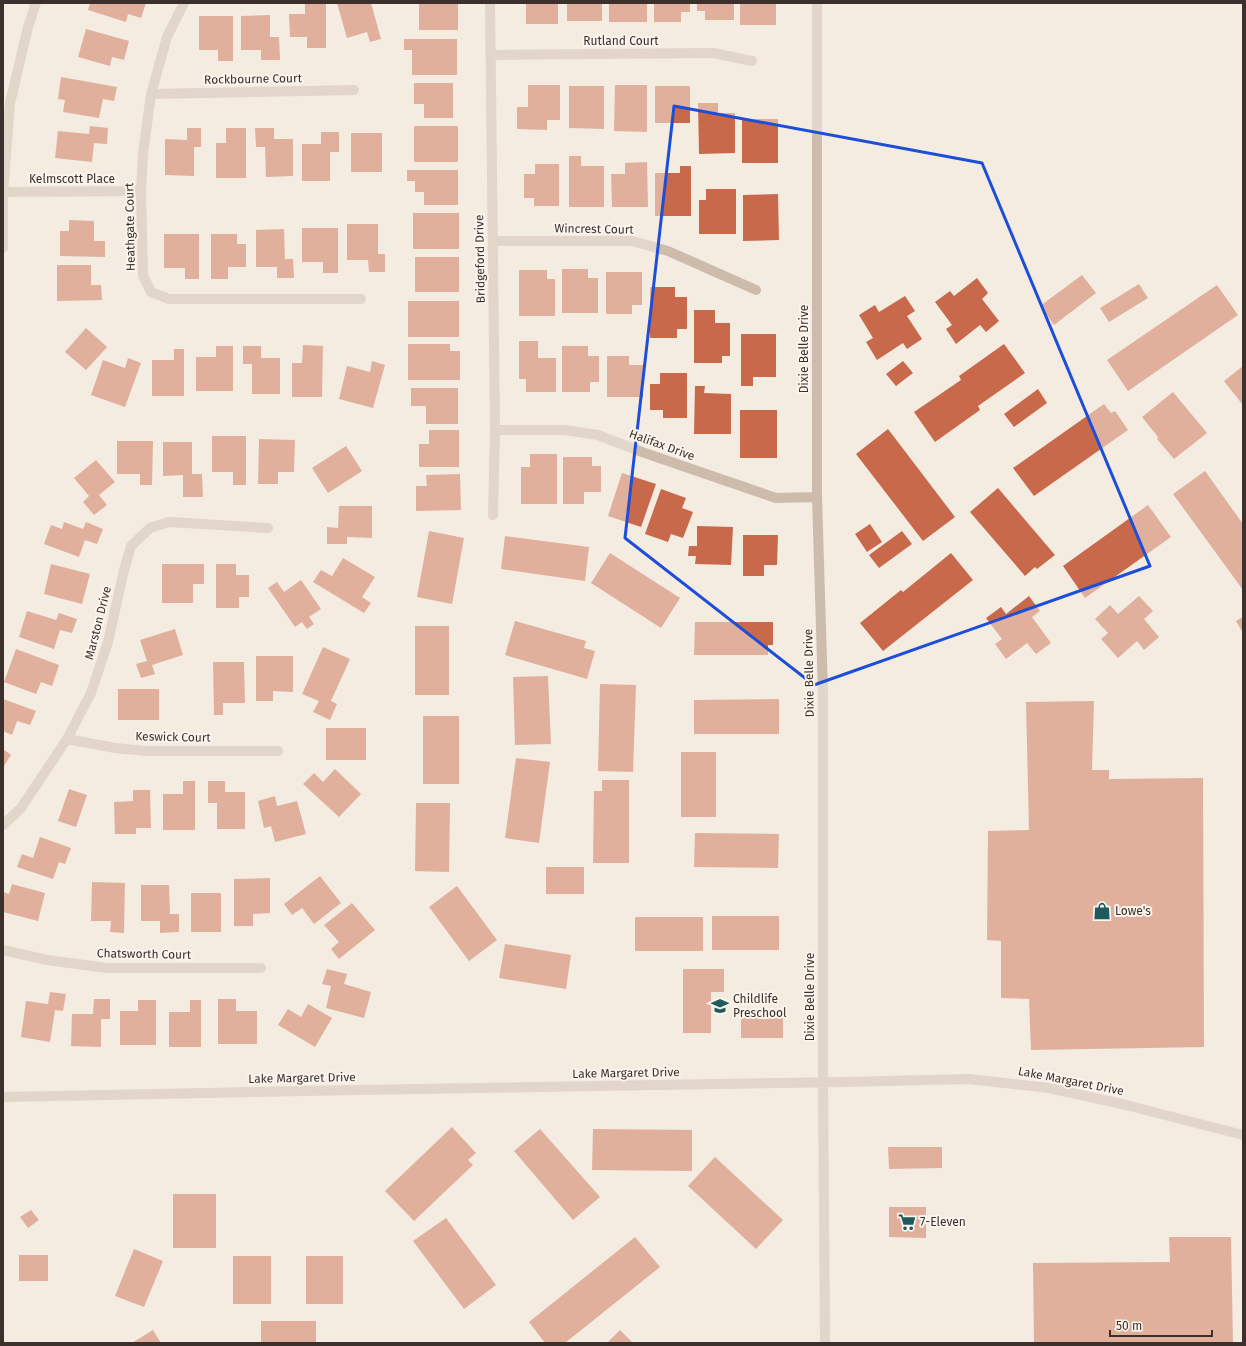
<svg xmlns="http://www.w3.org/2000/svg" width="1246" height="1346" viewBox="0 0 1246 1346" font-family="'Fira Sans',sans-serif">
  <rect width="100%" height="100%" fill="#f4ebe1"/>
  <path fill="#c8694b" d="M90 3H146L141 18 128 14 126 22 88 10Z
    M326 3V48H307V37H290L289 14H305V4Z
    M337 3H371L381 39 370 42 367 32 347 38Z
    M419 3H458V30H419Z
    M526 3H558V24H526Z
    M567 3H602V21H567Z
    M609 3H647V22H609Z
    M654 3H690V12H681V22H654Z
    M697 3H734V20H705V11H697Z
    M740 3H776V25H740Z
    M270 15V37H279L280 60H261V50H241V16Z
    M199 16H233V61H218V50H199Z
    M86 29 129 41 124 60 112 57 110 66 78 57Z
    M404 39H457V75H412V50H404Z
    M61 77 117 87 114 101 103 99 99 118 63 112 65 100 58 99Z
    M414 83H453V118H424V104H414Z
    M528 85H560V120H547V130L517 129V107H528Z
    M615 85H647V132L614 131Z
    M569 86H604V129L569 128Z
    M655 86H690V123H655Z
    M698 103H718V113H735V153L699 154Z
    M742 119H778V163H742Z
    M90 126 108 128 107 144 94 143 92 162 55 158 58 131 89 134Z
    M414 126H458V162H414Z
    M187 128H201V147H194V176L165 175V139L187 140Z
    M226 128H246V178H216V143H226Z
    M255 128H274V139H293V176L266 177 265 147H256Z
    M321 132H339V152H330V181H302V144H321Z
    M351 133H382V172H351Z
    M569 156H581V166H604V207H569Z
    M647 162 648 207H612L611 174H625V163Z
    M535 164H559V206H534V198H524V174H535Z
    M680 166H691V216H655V173H680Z
    M407 170H458V205H424V192H415V181H407Z
    M706 189H736V234H699V200H706Z
    M778 194 779 240 743 241V195Z
    M413 213H459V249H413Z
    M69 220 94 221V241H105V257L60 256V231H69Z
    M347 224H378V254H385V272H369L368 260H347Z
    M302 228H338V273H323V262H302Z
    M284 229 285 259H293L294 278H277V267H256V230Z
    M164 234H199V279H185V268H164Z
    M211 234H237V244H246V267H228V279H211Z
    M415 257H459V292H415Z
    M57 265H91V285H101L102 300 57 301Z
    M562 269H588V278H598V313H562Z
    M519 270H547V279H555V316H519Z
    M606 272H642V305H632V314H606Z
    M1082 275 1096 293 1054 325 1040 306Z
    M977 278 988 293 982 299 999 321 986 332 980 325 956 344 946 329 952 325 935 302 950 291 954 296Z
    M1139 284 1148 298 1109 322 1100 308Z
    M1217 285 1238 315 1128 391 1107 360Z
    M650 287H675V297H687V329H677V338H650Z
    M905 296 915 311 907 316 922 339 907 349 903 343 877 360 866 342 873 338 859 315 875 305 879 312Z
    M408 301H459V337H408Z
    M694 310H715V323H730V356H722V363H694Z
    M86 328 107 347 86 370 65 352Z
    M741 334H776V377H753V386H741Z
    M519 341H538V358H556V392H526V379H519Z
    M408 344H450V351H460V380H408Z
    M1004 344 1025 373 978 406 980 410 935 442 914 412 961 380 959 376Z
    M303 345 323 346 322 397H292V363H302Z
    M216 346H233V391H196V357H216Z
    M243 346H261V358H280V394H252V364H243Z
    M562 346H588V356H599V382H590V392H562Z
    M174 349H184V396H152V360H174Z
    M607 356H629V365H643V397H607Z
    M128 358 141 363 125 407 91 395 103 360 125 368Z
    M372 361 385 365 373 408 339 399 347 366 370 372Z
    M903 361 913 373 896 386 886 374Z
    M1243 366V405L1224 381Z
    M660 373H687V418H663V410H650V384H660Z
    M695 386H705L704 393 731 394V434H694Z
    M411 388H458V424H426V406H411Z
    M1038 389 1047 403 1014 427 1004 414Z
    M1173 392 1207 433 1174 459 1157 439 1158 437 1142 417Z
    M1104 404 1111 413 1115 411 1128 430 1034 496 1013 468Z
    M740 410H777V458H740Z
    M888 429 955 517 923 541 856 454Z
    M429 430H459V467H419V444H429Z
    M212 436H246V485H233V472H212Z
    M259 439 295 440 294 472H278V484H258Z
    M117 441H153L152 485H140V474H117Z
    M163 442H192V474H202L203 497H183V475L163 476Z
    M346 446 362 471 328 493 312 468Z
    M530 454H557V504H521V467H530Z
    M563 457H592V466H601V492H584V504H563Z
    M96 460 115 482 99 495 107 505 94 515 83 502 89 496 74 478Z
    M1205 471 1243 524V590L1173 494Z
    M622 473 656 484 641 527 608 516Z
    M460 474 461 510 416 511V486H427L426 475Z
    M998 488 1055 555 1037 569 1035 567 1025 576 970 512Z
    M661 489 686 498 682 508 693 512 683 538 671 534 668 542 645 534Z
    M1148 505 1171 537 1085 598 1063 566Z
    M339 506H372V538L347 537V544H327V527L338 528Z
    M64 522 83 529 86 522 103 529 97 544 85 540 79 557 44 544 51 525 62 529Z
    M870 524 882 542 867 552 855 534Z
    M697 526 733 527 731 565 695 564 696 556H688L689 546H697Z
    M429 531 464 538 452 604 417 597Z
    M902 531 912 544 879 568 869 555Z
    M743 535H778L777 565H764V576H743Z
    M505 536 589 547 585 581 501 569Z
    M610 553 680 598 661 628 591 583Z
    M951 553 973 580 883 651 860 623 901 590 903 592Z
    M343 558 375 577 362 597 371 603 364 613 313 582 321 570 332 576Z
    M51 564 90 574 82 604 44 594Z
    M162 564H204V584H193V603H162Z
    M216 564H236V575H249V597H239V608H216Z
    M301 580 321 609 309 617 314 624 307 629 302 622 295 627 268 588 277 582 284 592Z
    M1029 596 1040 611 1032 617 1051 643 1036 654 1027 643 1006 659 995 644 1002 639 986 618 1001 607 1006 614Z
    M1139 596 1153 611 1144 619 1159 637 1144 650 1137 641 1118 658 1101 639 1108 633 1095 619 1110 605 1118 614Z
    M27 611 56 620 59 613 77 619 72 633 60 630 54 649 19 637Z
    M1243 617V633L1236 621Z
    M515 621 586 641 584 648 595 651 587 679 505 655Z
    M695 622H773V645H768V655H694Z
    M415 626H449V695H415Z
    M175 629 183 655 152 665 155 674 141 678 136 664 147 661 140 640Z
    M323 647 350 659 331 701 337 704 330 720 313 712 319 701 302 694Z
    M16 649 59 665 52 686 41 682 36 694 4 682Z
    M256 656H293V692L273 691V701H256Z
    M213 662H244L245 703H223V715H214Z
    M548 676 551 744 515 745 513 677Z
    M600 684 636 685 633 772 598 771Z
    M118 689H159V720H118Z
    M3 699 36 711 30 725 17 721 12 735 3 731Z
    M779 699V734H694V700Z
    M1094 701 1092 770H1109V779L1203 778 1204 1047 1031 1050 1029 999 1001 998V941L987 940 988 831 1029 830 1026 702Z
    M423 716H459V784H423Z
    M326 728H366V760H326Z
    M3 749 11 755 4 766 3 765Z
    M681 752H716V817H681Z
    M516 758 550 762 539 843 505 838Z
    M335 769 361 794 339 817 303 784 314 773 323 782Z
    M602 780H629V863H593L594 791H602Z
    M183 781H195V830H163V794H183Z
    M208 781H225V792H245V829H217V803H208Z
    M69 789 87 795 76 827 58 821Z
    M133 790H150L151 828H136V834H115L114 802 133 801Z
    M275 796 277 806 297 801 306 834 275 842 271 826 264 828 258 801Z
    M416 803H450L449 872 415 871Z
    M695 833 779 834 778 868 694 867Z
    M40 837 71 848 65 864 59 862 53 879 17 867 22 854 33 858Z
    M546 867H584V894H546Z
    M320 876 341 903 314 924 302 908 292 915 284 904Z
    M270 878V913L253 914V926H234V879Z
    M92 882 125 883 124 933 110 932 111 921H91Z
    M12 884 45 893 38 921 3 912V892L9 894Z
    M141 885H169L170 914H179V932L160 933V921H141Z
    M457 886 497 940 469 961 429 907Z
    M191 893H221V932H191Z
    M352 903 375 930 339 959 331 949 339 942 324 925Z
    M712 916H779V950H712Z
    M635 917H703V951H635Z
    M505 944 571 955 566 989 499 978Z
    M327 969 347 974 344 984 371 992 364 1018 326 1008 331 986 322 984Z
    M683 969H724V992H711V1033H683Z
    M50 992 66 994 63 1011 55 1010 50 1042 21 1037 26 1001 48 1004Z
    M94 999H110V1019H101V1047L71 1046 72 1014H93Z
    M218 999H236V1011H257V1044H218Z
    M138 1000H156V1045H120V1011H138Z
    M190 1000H201V1047H169V1012H190Z
    M308 1004 332 1018 315 1047 278 1025 288 1009 301 1017Z
    M741 1009H783V1038H741Z
    M452 1127 476 1153 468 1160 473 1165 414 1221 385 1191Z
    M540 1129 600 1197 573 1220 514 1151Z
    M593 1129 692 1130V1171L592 1170Z
    M888 1147H942V1168L889 1169Z
    M715 1157 783 1220 756 1249 688 1186Z
    M173 1194H216V1248H173Z
    M889 1207H926V1238L889 1237Z
    M31 1210 39 1220 28 1228 20 1217Z
    M446 1218 496 1285 464 1309 413 1241Z
    M635 1237 660 1267 565 1343H545L529 1322Z
    M1169 1237H1231L1233 1343H1034L1033 1263 1170 1262Z
    M134 1249 163 1261 144 1307 115 1296Z
    M19 1255H48V1281H19Z
    M233 1256H271V1304H233Z
    M306 1256H343V1304H306Z
    M261 1321H316V1343H261Z
    M153 1330 161 1343H132Z
    M620 1330 633 1343H607Z"/>
  <g fill="none" stroke-linecap="round" stroke-linejoin="round">
    <path stroke="#cdbbac" stroke-width="10" d="M184 3 167 37 151 94 143 154 141 191 143 275 151 292 169 299H361
      M490 3 495 430 493 515
      M817 3V497L823 693V1083L825 1343
      M490 55 713 53 752 61
      M151 94 354 90
      M3 192 141 191
      M493 241H632L668 251 756 290
      M3 248V192L10 103 28 27 36 3
      M495 430H565L598 435 642 452 776 498 817 497
      M67 739 115 748 146 751H278
      M3 825 21 808 67 739 91 693 108 642 124 570 131 546 150 528 169 522 268 528
      M3 950 47 960 107 968H261
      M3 1097 357 1090 845 1082 969 1079 1049 1088 1126 1105 1243 1135"/>
  </g>
  <path d="M0 0H1246V1346H0ZM674 106 982 163 1150 566 814 685 625 538Z" fill="#f4ebe1" fill-opacity=".55" fill-rule="evenodd"/>
  <path fill="none" stroke="#1d4ed8" stroke-width="3" stroke-linejoin="round" d="M674 106 982 163 1150 566 814 685 625 538Z"/>
  <defs>
    <g id="shop-bare" transform="scale(1.38)"><path d="M-5-2.5h2.3a2.7 3.5 0 0 1 5.4 0H5L5.5 6h-11ZM-1.5-2.5h3a1.5 2.3 0 0 0-3 0Z" fill="#1f5a5e" stroke="#fbf5ee" stroke-width="2.5" paint-order="stroke"/></g>
    <g id="school-bare" transform="scale(1.38)"><path d="M0-5L7-2L0 1L-7-2ZM-4 1L0 2.5L4 1V4Q0 6-4 4Z" fill="#1f5a5e" stroke="#fbf5ee" stroke-width="2.5" paint-order="stroke"/></g>
    <g id="supermarket-bare" transform="scale(1.38)"><path d="M-6-5.5h2.5l.6 2H6L4.5 2H-2.5L-4.4-4H-6ZM-1.5 3.2a1.3 1.3 0 1 0 .1 0ZM3 3.2a1.3 1.3 0 1 0 .1 0Z" fill="#1f5a5e" stroke="#fbf5ee" stroke-width="2.5" paint-order="stroke"/></g>
  </defs>
  <g fill-rule="evenodd">
    <use href="#shop-bare" x="1102" y="911"/>
    <use href="#school-bare" x="720" y="1006"/>
    <use href="#supermarket-bare" x="907" y="1222"/>
  </g>
  <g text-anchor="middle" dominant-baseline="central" stroke-width="4" stroke-linejoin="round" paint-order="stroke">
    <g font-size="12" fill="#3b302b" stroke="#fbf5ee">
      <text x="621" y="41">Rutland Court</text>
      <text transform="translate(253 79) rotate(-1)">Rockbourne Court</text>
      <text x="72" y="179">Kelmscott Place</text>
      <text transform="translate(130 227) rotate(-91)">Heathgate Court</text>
      <text transform="translate(594 229) rotate(1)">Wincrest Court</text>
      <text transform="translate(480 259) rotate(-91)">Bridgeford Drive</text>
      <text transform="translate(804 349) rotate(-90)">Dixie Belle Drive</text>
      <text transform="translate(662 445) rotate(20)">Halifax Drive</text>
      <text transform="translate(98 623) rotate(-76)">Marston Drive</text>
      <text transform="translate(809 673) rotate(-91)">Dixie Belle Drive</text>
      <text transform="translate(173 737) rotate(1)">Keswick Court</text>
      <text transform="translate(144 954) rotate(1)">Chatsworth Court</text>
      <text transform="translate(810 997) rotate(-90)">Dixie Belle Drive</text>
      <text transform="translate(626 1073) rotate(-1)">Lake Margaret Drive</text>
      <text transform="translate(302 1078) rotate(-1)">Lake Margaret Drive</text>
      <text transform="translate(1071 1081) rotate(11)">Lake Margaret Drive</text>
    </g>
    <g font-size="12" fill="#3b302b" stroke="#fbf5ee" text-anchor="start">
      <text x="1115" y="911">Lowe's</text>
      <text x="733" y="999">Childlife<tspan x="733" dy="14">Preschool</tspan></text>
      <text x="920" y="1222">7-Eleven</text>
    </g>
  </g>
  <rect width="1246" height="1346" fill="none" stroke="#3b302b" stroke-width="8"/>
  <path d="M1110 1330v6h102v-6" fill="none" stroke="#3b302b" stroke-width="2"/>
  <text x="1116" y="1330" font-size="12" fill="#3b302b" stroke="#fbf5ee" stroke-width="3" paint-order="stroke">50 m</text>
</svg>
